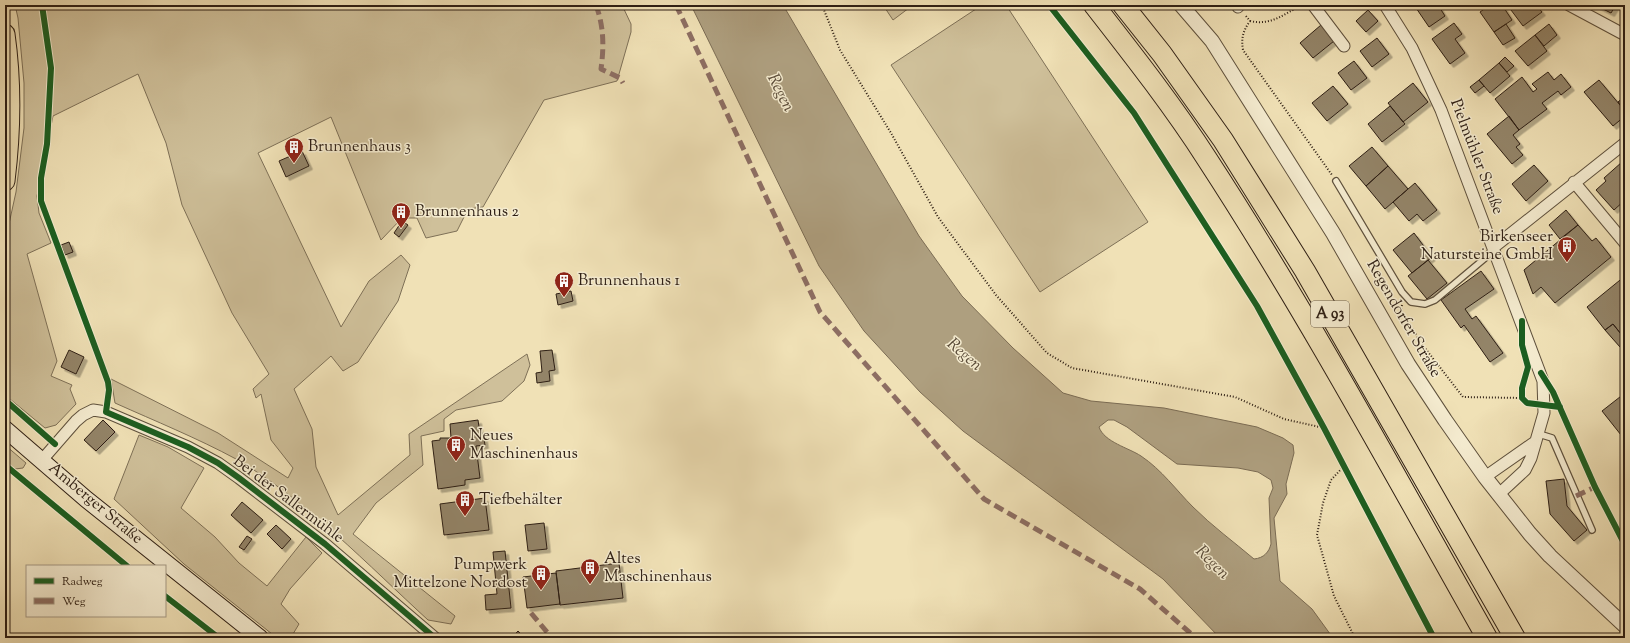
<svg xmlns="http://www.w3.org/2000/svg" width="1630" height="643" viewBox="0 0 1630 643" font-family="'Sorts Mill Goudy',serif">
  <defs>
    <filter id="shadow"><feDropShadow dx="3.5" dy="3.5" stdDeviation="0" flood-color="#0004"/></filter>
  </defs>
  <rect width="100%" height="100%" fill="#f0e1b6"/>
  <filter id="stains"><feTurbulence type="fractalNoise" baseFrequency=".005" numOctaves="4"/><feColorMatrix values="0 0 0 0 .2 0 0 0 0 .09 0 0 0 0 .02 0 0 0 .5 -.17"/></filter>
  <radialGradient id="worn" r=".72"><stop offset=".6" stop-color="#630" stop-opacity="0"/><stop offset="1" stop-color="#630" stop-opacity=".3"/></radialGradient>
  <path fill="#cfc09a" stroke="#7e7057" d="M15 5H622L631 24V32L617 81 544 100 483 207 468 209 457 231 426 238 417 218H402L381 240 331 117 258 153 341 327 369 281 401 255 410 265 398 301 358 362 343 371 331 356 294 389 312 429 316 467 338 515 410 455 409 434 527 354 530 365 524 381 502 401 456 410 444 419V431L421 436 423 465 376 503 353 534 455 616 451 624 428 620C370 567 304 498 236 459 197 438 155 421 115 403L111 379 218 433 288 478 293 468 271 440 261 394 256 398 253 389 269 374 232 313 182 205 166 143 138 74 53 116 37 196 39 213 51 243 27 254 57 361 51 376 72 385 70 389 76 404 56 425 45 428 5 395V242L16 192 24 128V83L18 18Z
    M883 5H913L893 20Z
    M982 5H1006L1148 222 1040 292 891 65Z
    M139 435 168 447 204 468 181 508 215 537 239 563 267 586 306 537 322 553 290 589 281 604 299 624 293 634 297 638H277L184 564 114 499Z
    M5 445 26 463 23 468 15 469 5 461Z"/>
  <path fill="#ae9f7f" stroke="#7b6c54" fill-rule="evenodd" d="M691 5H783L919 236 962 296 1013 348 1063 393 1091 401 1164 408 1257 427 1283 438 1293 445 1294 453 1286 484 1287 494 1274 518 1280 581 1312 609 1333 638H1220L1163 579 963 431 920 392 864 331 819 266ZM1108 420H1114L1127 427 1177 464 1238 468 1258 472 1271 480 1273 488 1269 498 1271 544C1269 552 1264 558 1254 559 1234 542 1212 526 1193 507 1176 490 1162 470 1141 456 1129 448 1104 442 1099 427Z"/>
  <path fill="#938468" stroke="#2e1f14" filter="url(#shadow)" d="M1414 5H1438L1445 16 1429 27Z
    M1490 5H1502L1512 20 1494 32 1480 12Z
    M1518 5H1536L1542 12 1523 26 1511 10Z
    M1595 5H1616L1611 13Z
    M1368 10 1378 21 1366 32 1356 21Z
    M1454 23 1462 34 1455 39 1465 53 1450 64 1432 39Z
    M1506 24 1515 38 1503 45 1494 32Z
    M1549 24 1557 35 1544 46 1535 35Z
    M1321 25 1334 41 1313 58 1300 43Z
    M1535 35 1547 51 1528 66 1515 51Z
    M1377 38 1389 54 1372 67 1360 51Z
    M1505 57 1514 66 1507 72 1499 63Z
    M1354 61 1367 78 1351 90 1338 73Z
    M1499 63 1510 76 1490 93 1479 80Z
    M1548 72 1554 80 1561 74 1571 87 1561 95 1558 91 1542 103 1547 109 1519 130 1495 99 1522 77 1533 92 1537 89 1532 84Z
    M1479 80 1484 86 1475 93 1470 87Z
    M1599 80 1625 111V116L1613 126 1584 92Z
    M1413 83 1428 102 1403 122 1388 103Z
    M1333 86 1348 104 1327 121 1312 103Z
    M1625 96V111L1618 102Z
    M1390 106 1405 124 1382 142 1368 124Z
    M1509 116 1519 130 1513 135 1520 144 1516 147 1523 155 1512 164 1487 134Z
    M1372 147 1388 166 1366 186 1349 166Z
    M302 151 309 166 286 177 279 161Z
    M1622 162 1625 165V200L1614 210 1596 190 1606 181 1604 178Z
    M1534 165 1548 181 1526 201 1512 184Z
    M1388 166 1408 189 1385 209 1366 186Z
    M1415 183 1437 210 1423 221 1417 214 1409 221 1393 202Z
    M1566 210 1578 225 1560 239 1549 225Z
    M402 221 408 225 399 237 394 233Z
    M1578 225 1592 241 1596 238 1611 257 1555 303 1541 287 1533 294 1524 270Z
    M1414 233 1432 257 1412 273 1393 250Z
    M69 242 73 252 65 255 61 245Z
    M1428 260 1447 283 1427 299 1408 276Z
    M1481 271 1494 289 1465 309 1472 319 1476 316 1503 353 1490 362 1464 325 1461 328 1441 300Z
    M1625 276V339L1613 324 1605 330 1587 307Z
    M571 291 573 301 558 305 556 294Z
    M1613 324 1625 339V343L1620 347 1605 330Z
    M69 350 84 357 76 374 61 367Z
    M552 350 555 370 549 371 550 381 537 383 536 373 542 372 540 351Z
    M1625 393V440L1602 411Z
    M103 420 115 432 96 451 84 440Z
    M478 420 480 434 483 433 485 445 476 446 480 478 465 480V485L438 489 432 441 440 440V438H451L450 424Z
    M1564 479 1567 506 1587 530 1574 541 1550 514 1546 481Z
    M485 498 489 530 444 535 440 504Z
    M242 502 263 520 251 533 231 515Z
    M544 523 547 549 528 551 525 525Z
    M276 525 291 539 282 549 267 534Z
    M247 536 252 539 244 550 239 547Z
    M505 551 511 608 486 610 485 595 497 594 493 552Z
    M619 563 623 598 560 605 556 571Z
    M556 573 560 604 527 608 523 577Z
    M518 631 525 638H511Z"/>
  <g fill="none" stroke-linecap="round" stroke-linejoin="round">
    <g stroke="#5e503c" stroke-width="8">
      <path id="service" d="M1336 181 1402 292 1411 302 1425 304 1435 300 1484 259 1494 248
        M1539 434 1552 438 1592 530"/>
    </g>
    <g stroke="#5e503c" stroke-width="13">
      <path id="minor" d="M1237 5 1238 7
        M1313 5 1344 46
        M1385 5 1412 48 1441 110 1543 381 1544 413 1531 458 1525 470 1498 495
        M1569 5 1625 35
        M1574 182 1625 243
        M1494 247 1625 143
        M42 460 76 421 83 415 93 410 106 412 188 447 218 463 239 478 325 544 435 638
        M1485 477 1535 442"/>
    </g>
    <g stroke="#5e503c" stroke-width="16">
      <path id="tertiary" d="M1181 5 1212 41 1333 233 1408 364 1445 420 1485 477 1530 534 1550 556 1625 626"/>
    </g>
    <g stroke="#2e1f14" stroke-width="18">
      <path id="secondary" d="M5 429 86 499 260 638"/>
    </g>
    <g stroke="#2e1f14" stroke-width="21">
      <path id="trunk" d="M5 34C12 83 11 132 5 181"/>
    </g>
    <g stroke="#2e1f14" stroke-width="22">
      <path id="motorway" d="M1094 5C1133 55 1173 106 1207 159 1308 314 1396 477 1487 638
        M1123 5 1162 54 1223 140 1305 271 1515 638"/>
    </g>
    <path stroke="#2e1f14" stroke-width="2" stroke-dasharray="1 2" stroke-linecap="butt" d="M822 5 840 50 891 133 938 217 996 295 1047 353 1072 368 1235 397 1284 419 1324 428
      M1246 16 1250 21C1243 31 1241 38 1243 50L1332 175
      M1250 21C1271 26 1284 14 1302 5
      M1402 305 1401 310 1421 343 1463 397 1522 398
      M1344 466 1331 480 1323 503 1317 535 1334 596 1355 638"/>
    <use href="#service" stroke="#f5ecd0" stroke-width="5.5"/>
    <use href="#minor" stroke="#f5ecd0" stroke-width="11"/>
    <use href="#tertiary" stroke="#f5ecd0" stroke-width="14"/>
    <use href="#secondary" stroke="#f5ecd0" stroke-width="16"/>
    <use href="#trunk" stroke="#f0e1b6" stroke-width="19"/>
    <use href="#motorway" stroke="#f0e1b6" stroke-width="20"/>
    <path stroke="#8d6e63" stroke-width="5" stroke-dasharray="10 5" stroke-linecap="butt" d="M596 5C604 27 604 47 601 69L620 78 623 83
      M676 5 820 312 984 499 1140 589 1196 638
      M1576 496 1595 487
      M531 613 552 638"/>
    <g stroke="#f5ecd0" stroke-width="8">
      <path id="cycleway" d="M42 5 51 68 47 144 41 178V201L108 382 109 390 106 412 188 447 218 463 239 478 325 544 435 638
        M1049 5 1134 113 1257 306 1324 428 1434 638
        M1522 321V345L1528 367 1522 388V398L1527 403 1560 407
        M1541 373 1553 392 1595 487 1625 545
        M5 400 55 444
        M5 465 127 566
        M165 596 219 638"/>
    </g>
    <use href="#cycleway" stroke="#1b5e20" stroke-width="6"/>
  </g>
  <defs>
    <g id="building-pin" transform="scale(1)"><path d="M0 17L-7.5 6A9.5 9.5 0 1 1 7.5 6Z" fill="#8f2418" stroke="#f5ecd0"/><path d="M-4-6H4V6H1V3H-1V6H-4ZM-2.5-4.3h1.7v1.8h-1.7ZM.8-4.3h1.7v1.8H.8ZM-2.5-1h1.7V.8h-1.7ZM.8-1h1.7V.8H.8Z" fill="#fff"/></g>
  </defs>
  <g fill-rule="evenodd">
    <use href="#building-pin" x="294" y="147"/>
    <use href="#building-pin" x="401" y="212"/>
    <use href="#building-pin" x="1567" y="246"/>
    <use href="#building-pin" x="564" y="281"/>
    <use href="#building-pin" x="456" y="445"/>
    <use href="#building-pin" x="465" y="500"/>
    <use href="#building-pin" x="590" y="568"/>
    <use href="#building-pin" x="541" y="574"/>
  </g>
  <g text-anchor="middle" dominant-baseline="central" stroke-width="3" stroke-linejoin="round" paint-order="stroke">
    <rect fill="#f5ecd0" stroke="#6a5c4c" stroke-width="1" x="1311" y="301" width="38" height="26" rx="3"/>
    <g font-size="15" font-weight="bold" fill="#2e1f14">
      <text x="1330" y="314">A 93</text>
    </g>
    <g font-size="16" fill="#2e1f14" stroke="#f5ecd0" text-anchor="start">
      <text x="308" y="147">Brunnenhaus 3</text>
      <text x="415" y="212">Brunnenhaus 2</text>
      <text x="1553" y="237" text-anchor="end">Birkenseer<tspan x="1553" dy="18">Natursteine GmbH</tspan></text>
      <text x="578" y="281">Brunnenhaus 1</text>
      <text x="470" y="436">Neues<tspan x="470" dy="18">Maschinenhaus</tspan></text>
      <text x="479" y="500">Tiefbehälter</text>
      <text x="604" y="559">Altes<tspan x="604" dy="18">Maschinenhaus</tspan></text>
      <text x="527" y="565" text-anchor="end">Pumpwerk<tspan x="527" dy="18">Mittelzone Nordost</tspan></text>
    </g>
    <g font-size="16" fill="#2e1f14" stroke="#f5ecd0">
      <text transform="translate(1476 157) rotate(69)">Pielmühler Straße</text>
      <text transform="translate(1403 319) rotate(60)">Regendorfer Straße</text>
      <text transform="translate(288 500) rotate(37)">Bei der Sallermühle</text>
      <text transform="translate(95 504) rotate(40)">Amberger Straße</text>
    </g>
    <g font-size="17" font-style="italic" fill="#5b4c39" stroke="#f5ecd0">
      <text transform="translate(780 93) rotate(63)">Regen</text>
      <text transform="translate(964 355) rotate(41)">Regen</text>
      <text transform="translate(1212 563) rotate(45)">Regen</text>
    </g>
  </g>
  <rect width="1630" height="643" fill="none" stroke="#f0e1b6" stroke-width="20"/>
  <rect x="6" y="6" width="1618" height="631" fill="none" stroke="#2e1f14" stroke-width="2"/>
  <rect x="10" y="10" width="1610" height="623" fill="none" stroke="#2e1f14"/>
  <rect x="26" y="565" width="140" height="52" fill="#f5ecd0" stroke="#a59a85"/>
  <rect x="34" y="578" width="20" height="6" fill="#1b5e20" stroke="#a59a85"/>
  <text x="62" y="585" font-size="12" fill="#2e1f14">Radweg</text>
  <rect x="34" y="598" width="20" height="6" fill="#8d6e63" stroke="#a59a85"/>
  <text x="62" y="605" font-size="12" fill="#2e1f14">Weg</text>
  <rect width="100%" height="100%" filter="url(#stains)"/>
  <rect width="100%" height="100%" fill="url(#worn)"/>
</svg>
